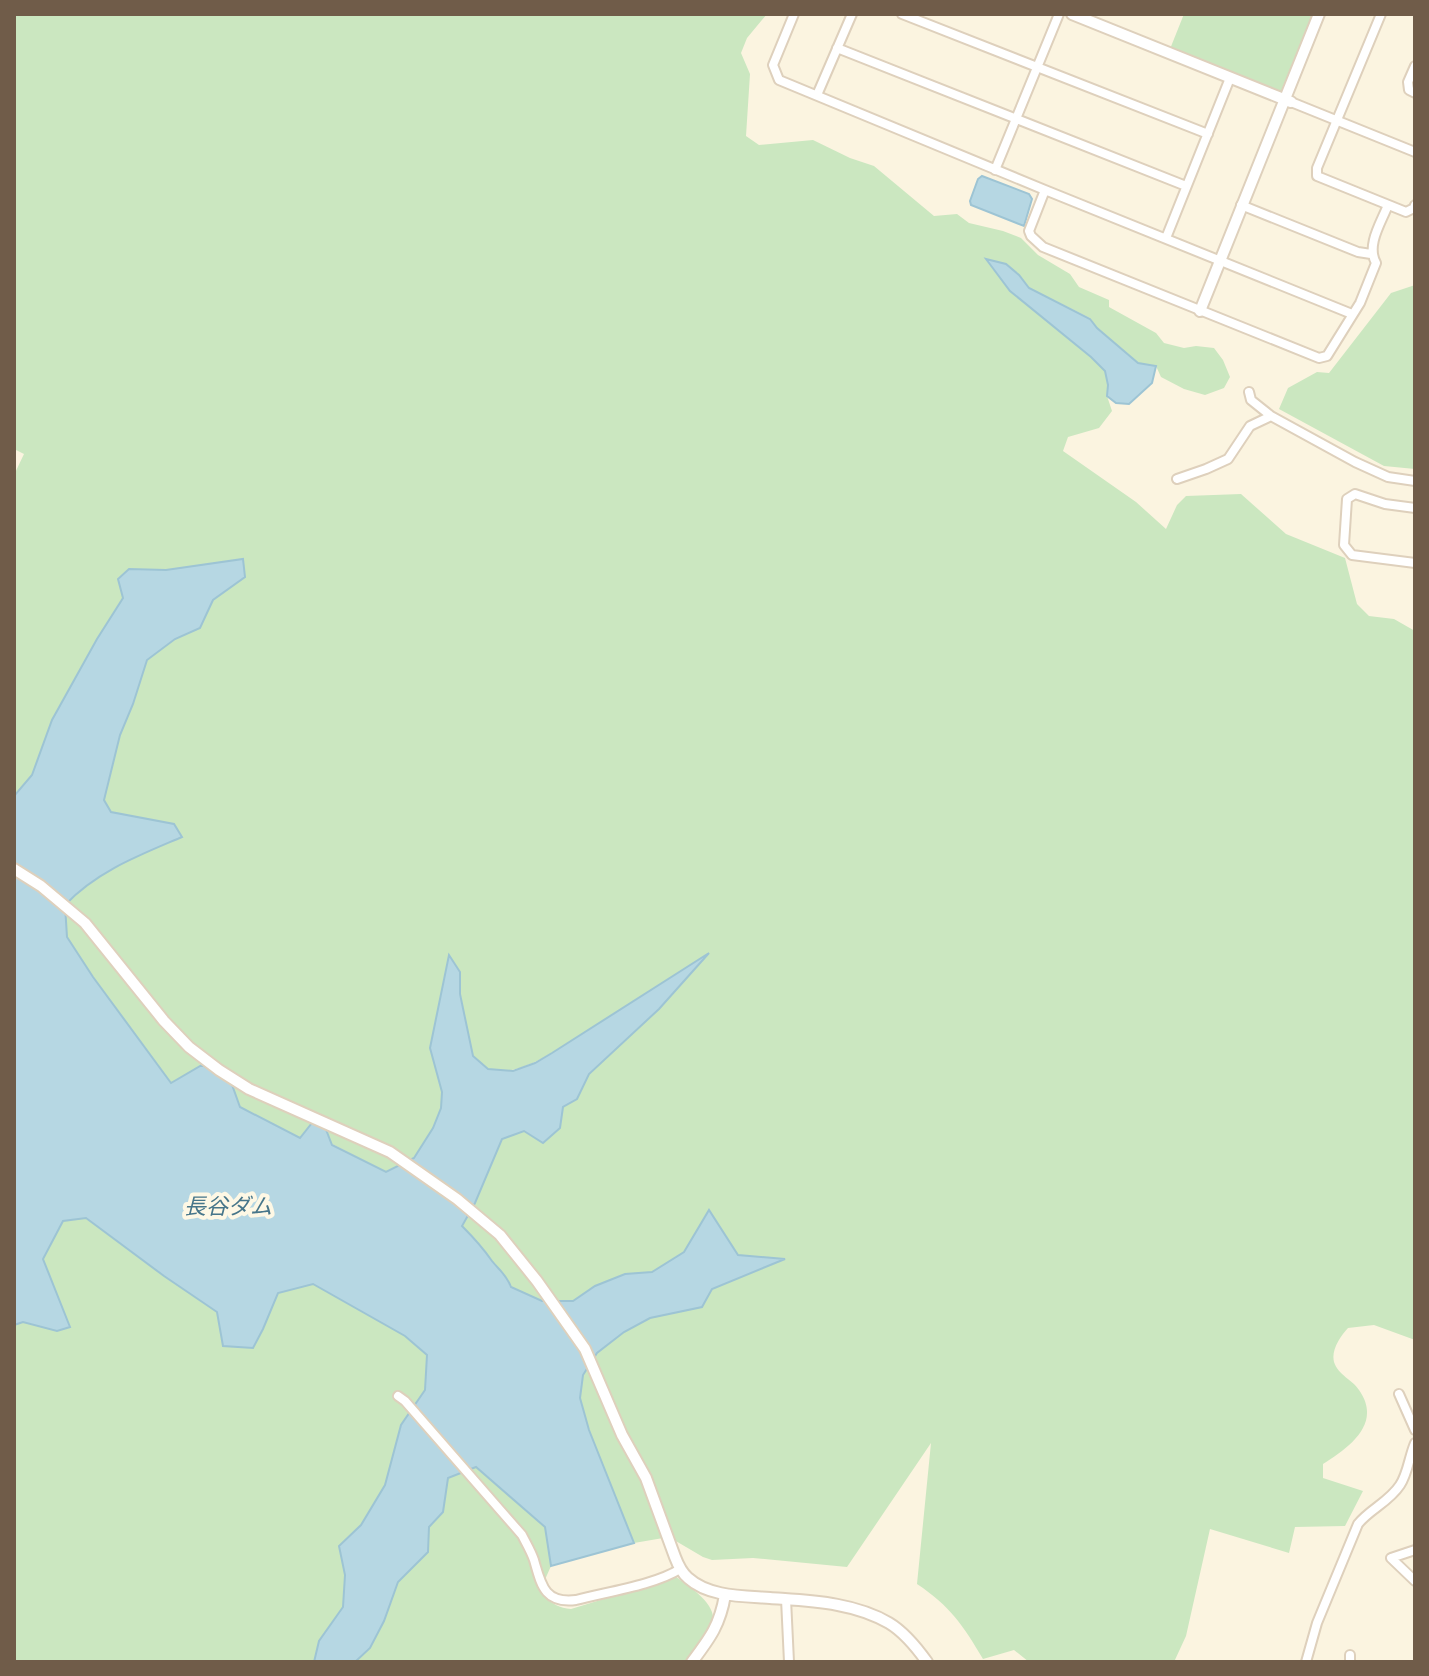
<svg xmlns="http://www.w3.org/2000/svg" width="1429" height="1676" viewBox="0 0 1429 1676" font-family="Quicksand,'Noto Sans JP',sans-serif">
  <rect width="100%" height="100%" fill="#fbf4e0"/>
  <path fill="#cbe7c0" d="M14 14H767L747 38 741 53 750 74 746 136 759 145 813 140 850 158 874 166 934 216 957 214 969 223 1003 231 1021 238 1038 255 1070 274 1079 287 1109 300V307L1156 333 1164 343 1184 348 1196 346 1214 348 1223 360 1230 377 1224 388 1205 395 1184 389 1161 377 1156 366 1138 363 1097 328 1090 318 1029 288 1019 275 1006 264 1066 336 1091 357 1105 371 1108 385 1107 396 1112 411 1099 428 1068 437 1063 451 1136 502 1166 529 1177 505 1186 496 1241 494 1286 534 1345 558 1357 604 1369 616 1394 619 1415 631V1340L1374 1325 1348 1328C1340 1337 1331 1350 1334 1362 1338 1375 1353 1380 1359 1390 1383 1424 1348 1448 1323 1464V1478L1363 1491 1345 1526 1295 1527 1289 1553 1210 1529 1186 1636 1174 1662H1029L1014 1650 983 1659C963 1625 950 1606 917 1584L931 1443 847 1567 753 1558 712 1560 703 1557 669 1537 634 1543 589 1430 580 1398 582 1375 597 1353 624 1332 650 1318 702 1307 712 1289 783 1259 738 1255 709 1211 684 1252 652 1272 624 1274 595 1286 573 1301H542L511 1287C506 1274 500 1271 492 1261 483 1248 473 1237 462 1226L475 1203 502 1139 524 1131 577 1099 589 1074 659 1009 706 956 552 1053C530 1065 493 1085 474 1057 469 1049 462 1007 461 996 458 975 465 975 449 956L430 1048 442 1092V1108L433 1128 414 1158 386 1172 332 1144 300 1138 240 1107 231 1082 172 1084 93 977 67 937 65 905C97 871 140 855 182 837L174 824 111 812 104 800 120 735 133 704 147 660 175 639 200 628 213 600 245 577 242 559 166 570 129 569 123 597 97 639 52 720 32 775 14 796V475L24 454 14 449Z
    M1184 14H1315L1284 94 1170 49Z
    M1415 285V469L1384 466 1279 409 1288 388 1317 372 1329 373 1391 293Z
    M86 1218 164 1276 217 1312 253 1348 263 1329 278 1293 314 1284 405 1336 427 1355 425 1390 401 1425 385 1485 361 1525 339 1546 345 1575 343 1607 319 1641 314 1662H14V1325L23 1322 57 1331 43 1259 63 1221Z
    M476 1467 545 1527 551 1566 543 1584V1595C551 1604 560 1608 571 1609L676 1577C689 1586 720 1606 712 1625 707 1637 693 1651 685 1662H355L370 1648 384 1621 398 1582 428 1552 429 1527 443 1512 447 1479Z"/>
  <path fill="#b6d7e3" stroke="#9dc4d4" stroke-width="2" d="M982 176 1029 194 1032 199 1024 226 971 205 970 201 978 179Z
    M986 259 1006 264 1019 275 1029 288 1090 319 1097 328 1138 363 1156 366 1152 383 1129 404 1116 403 1107 396 1108 385 1105 371 1091 357 1010 291Z
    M243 559 245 577 213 600 200 628 175 639 147 660 133 704 120 735 104 800 111 812 174 824 182 837C140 855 97 871 65 905L67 937 93 977 171 1083 202 1065 231 1082 240 1107 300 1138 312 1123 325 1127 332 1145 386 1172 414 1158 433 1128 441 1108 442 1092 430 1048 449 955 460 972V994L473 1056 488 1069 513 1071 535 1063 552 1053 709 953 659 1009 589 1074 577 1099 563 1107 560 1128 543 1143 524 1131 502 1139 475 1203 462 1226C473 1237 483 1248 492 1261 500 1271 506 1274 511 1287L542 1301H573L595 1286 625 1274 652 1272 684 1252 709 1210 738 1255 785 1259 712 1289 702 1307 650 1318 624 1332 597 1353 583 1375 580 1398 589 1430 634 1543 551 1566 545 1527 476 1467 448 1478 443 1512 429 1527 428 1552 398 1582 384 1621 370 1648 355 1662H314L319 1641 343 1607 345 1575 339 1546 361 1525 385 1485 401 1425 425 1390 427 1355 405 1336 313 1284 278 1293 263 1329 253 1348 223 1346 217 1312 164 1276 86 1218 63 1221 43 1259 70 1327 57 1331 23 1322 14 1325V796L32 775 52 720 97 639 123 598 118 579 129 569 166 570Z"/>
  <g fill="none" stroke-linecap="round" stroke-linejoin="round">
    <g stroke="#ded0bc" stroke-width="12">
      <path id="minor" d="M794 14 773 65 779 80 1045 190 1352 314
        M902 14 1208 134
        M1381 14 1317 168V176L1406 212 1414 208 1415 205
        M837 48 1186 186
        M1415 66 1408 82 1409 90 1415 93
        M817 95 852 14
        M1291 102 1415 152
        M995 170 1059 14
        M1045 190 1029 231 1031 236 1043 247 1319 358 1327 356 1360 303 1376 263C1366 245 1381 223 1388 205
        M1241 205 1358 252 1371 254
        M1166 238 1230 78
        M1249 392 1251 400 1271 416
        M1177 479 1206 469 1228 459 1250 426 1271 416 1355 462 1388 477 1415 481
        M1415 508 1385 504 1355 494 1347 499 1344 545 1352 555 1415 563
        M1399 1394 1415 1430
        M398 1396 405 1401 522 1535C526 1543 531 1551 534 1560 541 1584 544 1604 576 1600 606 1592 655 1585 680 1569
        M1415 1550 1391 1558 1415 1581
        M786 1599 789 1662
        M1306 1662 1317 1623 1358 1524C1370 1509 1389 1502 1400 1485 1408 1473 1409 1457 1415 1443
        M1350 1662V1655"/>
    </g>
    <g stroke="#ded0bc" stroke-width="14">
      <path id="tertiary" d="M1072 14 1291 102
        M1200 311 1319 14
        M14 869 41 886 85 923 164 1021 189 1047 219 1070 249 1089 390 1152 457 1199 500 1235 537 1281 585 1349 622 1435 646 1478 675 1557C678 1565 681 1572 688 1578 709 1597 743 1596 770 1598 810 1601 853 1602 889 1623 904 1632 917 1648 927 1662
        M692 1662C710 1638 720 1625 725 1595"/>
    </g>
    <use href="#minor" stroke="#fff" stroke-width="8"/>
    <use href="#tertiary" stroke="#fff" stroke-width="10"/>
  </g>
  <g text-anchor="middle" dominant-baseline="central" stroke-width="8" stroke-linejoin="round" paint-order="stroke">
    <g font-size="22" font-style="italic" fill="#47768a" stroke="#fef8e5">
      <text x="228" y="1206">長谷ダム</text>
    </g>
  </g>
  <rect width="1429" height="1676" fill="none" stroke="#705c49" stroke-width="32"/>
</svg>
